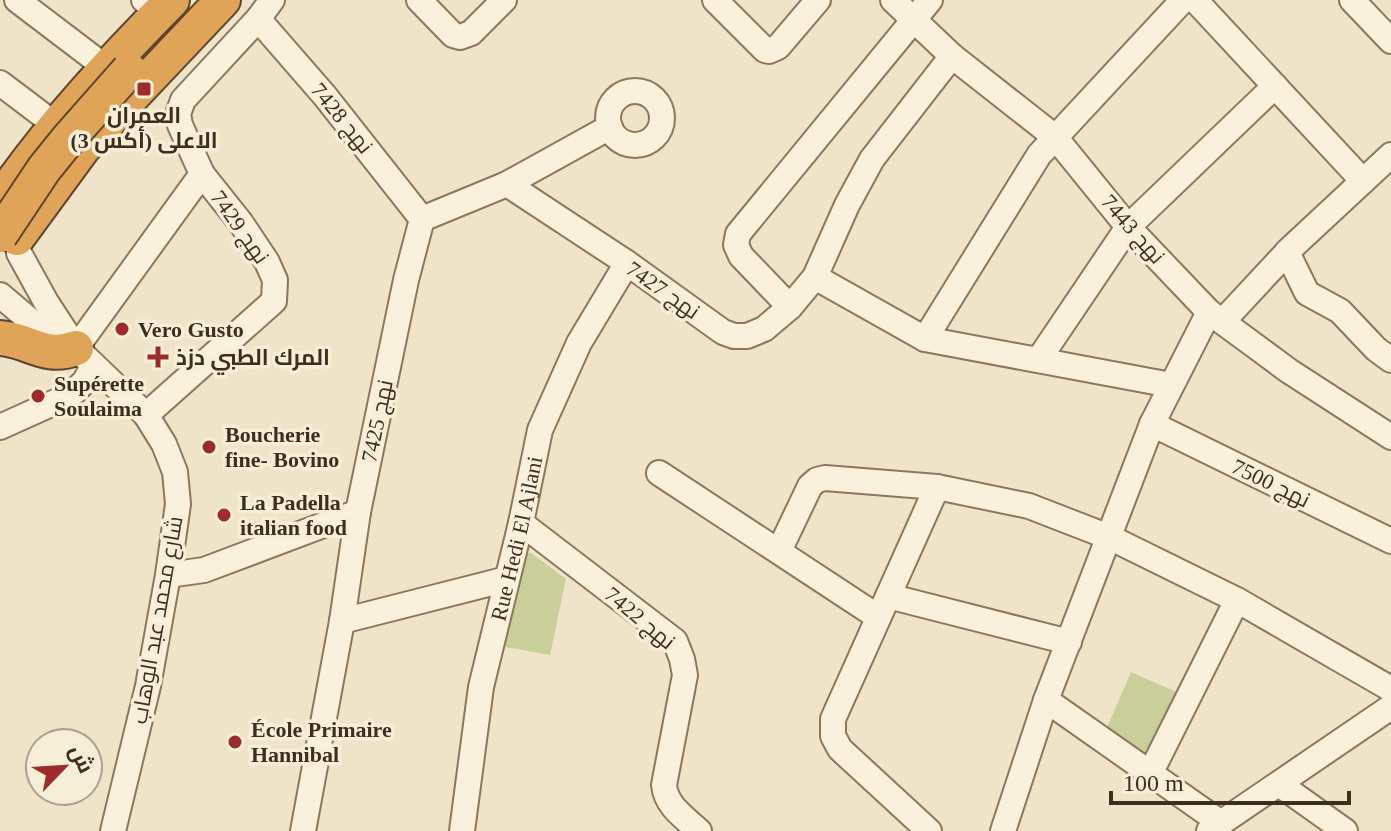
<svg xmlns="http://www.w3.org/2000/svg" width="1391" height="831" viewBox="0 0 1391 831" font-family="'Times New Roman',Cairo,serif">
  <rect width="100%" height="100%" fill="#f0e4c8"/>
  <path fill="#c9cf9b" d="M526 553H531L566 579 550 655 505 647Z
    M1131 672 1183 695 1149 762 1105 732Z"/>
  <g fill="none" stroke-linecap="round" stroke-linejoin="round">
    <g stroke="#8d765c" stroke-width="28">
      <g id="minor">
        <path d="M17 0 92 57"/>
        <path d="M144 0 145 1"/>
        <path d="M419 0 453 35 460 37 471 33 504 0"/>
        <path d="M715 0 765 50 769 51 778 47 818 0"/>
        <path d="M893 0 952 56 1055 137 1128 227 1209 312 1289 371 1391 437"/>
        <path d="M1195 0 1363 181"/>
        <path d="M1352 0 1391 41"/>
        <path d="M258 19 325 96 422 219"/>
        <path d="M0 83 41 114"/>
        <circle cx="635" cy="118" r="27"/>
        <path d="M507 184 627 263 723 332 734 336H747L764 329 790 307 815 277 847 205 872 159 952 56"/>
        <path d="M1287 252 1307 293 1340 311 1376 349 1391 360"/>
        <path d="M19 253 46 302 76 348 146 415 164 444 175 472 178 504 168 575 148 686 113 831"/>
        <path d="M815 277 925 339 1171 385"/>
        <path d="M0 295 39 328 74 347"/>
        <path d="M790 307 741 256 736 245 738 234 930 0"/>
        <path d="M1223 321 1290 249 1391 155"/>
        <path d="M925 339 1039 155 1183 0"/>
        <path d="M76 348 202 174"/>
        <path d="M1039 359 1128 227 1275 86"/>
        <path d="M146 415 274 301 275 280 267 262 241 223 202 174 180 125 178 114 183 100 258 19 272 0"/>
        <path d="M1152 424 1391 541"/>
        <path d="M0 427 71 395 85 381 93 366"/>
        <path d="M659 473 878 617"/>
        <path d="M521 523 675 641 682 659 685 675 664 785C666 806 684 817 699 831"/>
        <path d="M779 551 810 486 817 480 825 478 937 487 1029 506 1109 537 1237 600 1391 689"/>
        <path d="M168 575 204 570 358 512"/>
        <path d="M888 596 1069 642"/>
        <path d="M342 621 507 579"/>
        <path d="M1046 700 1221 823"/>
        <path d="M1151 772 1237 600"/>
        <path d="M1279 784 1345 831"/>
        <path d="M303 831 342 621 358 512 406 280 422 219 507 184 610 127"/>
        <path id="s1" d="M462 831 481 687 521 523 540 430 579 343 627 263"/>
        <path d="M929 831 840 749 833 736V719L937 487"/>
        <path d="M1003 831 1046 700 1152 424 1209 312"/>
        <path d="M1209 831 1391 707"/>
      </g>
    </g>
    <g stroke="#5b4430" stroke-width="38">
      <path id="highway" d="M0 200C50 127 110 63 172 0
        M17 238 83 148 223 0
        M0 338C30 340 44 360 76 348"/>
    </g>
    <use href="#minor" stroke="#faf1dc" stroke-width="24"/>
    <use href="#highway" stroke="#e0a458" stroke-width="34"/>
    <g stroke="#5b4430" stroke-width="38" stroke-linecap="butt">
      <path id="highway-bridge" d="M0 235 44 169 69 138 129 70"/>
    </g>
    <use href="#highway-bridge" stroke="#e0a458" stroke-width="34"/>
  </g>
  <g fill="#9e2a2b" stroke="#f7eed8" stroke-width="3">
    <rect x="136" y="81" width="16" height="16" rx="4"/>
    <circle cx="122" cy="329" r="8"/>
    <path d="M154 345h8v8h8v8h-8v8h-8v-8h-8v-8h8z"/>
    <circle cx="38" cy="396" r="8"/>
    <circle cx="209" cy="447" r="8"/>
    <circle cx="224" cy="515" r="8"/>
    <circle cx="235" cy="742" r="8"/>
  </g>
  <g text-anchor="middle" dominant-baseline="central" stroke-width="7" stroke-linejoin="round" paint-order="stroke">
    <g font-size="22" font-weight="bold" fill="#3d2e20" stroke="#f7eed8" text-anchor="start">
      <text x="144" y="115" text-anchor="middle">العمران<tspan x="144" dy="25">الاعلى (أكس 3)</tspan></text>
      <text x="138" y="329">Vero Gusto</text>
      <text x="176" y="357">المرك الطبي دزذ</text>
      <text x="54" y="383">Supérette<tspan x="54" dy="25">Soulaima</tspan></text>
      <text x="225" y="434">Boucherie<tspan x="225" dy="25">fine- Bovino</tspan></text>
      <text x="240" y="502">La Padella<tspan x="240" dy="25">italian food</tspan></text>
      <text x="251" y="729">École Primaire<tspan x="251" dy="25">Hannibal</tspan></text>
    </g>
    <g font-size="22" fill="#3d2e20" stroke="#f7eed8">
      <text transform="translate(342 118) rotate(51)">نهج 7428</text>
      <text transform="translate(240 227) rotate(55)">نهج 7429</text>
      <text transform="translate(1133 229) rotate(49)">نهج 7443</text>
      <text transform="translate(663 290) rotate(35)">نهج 7427</text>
      <text transform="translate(377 421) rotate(-78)">نهج 7425</text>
      <text transform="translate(1271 483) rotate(26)">نهج 7500</text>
      <text stroke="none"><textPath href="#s1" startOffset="298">Rue Hedi El Ajlani</textPath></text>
      <text transform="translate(640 618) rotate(40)">نهج 7422</text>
      <text transform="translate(157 620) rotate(-80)">شارع محمد عبد الوهاب</text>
    </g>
  </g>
  <g transform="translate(64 767) rotate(65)"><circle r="38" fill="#f7eed8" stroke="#ada18e" stroke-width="2"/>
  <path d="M0-6L14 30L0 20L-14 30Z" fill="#9e2a2b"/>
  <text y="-12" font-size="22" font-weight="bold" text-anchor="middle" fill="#3d2e20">ش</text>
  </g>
  <path d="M1111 791v12h238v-12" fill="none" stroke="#3d2e20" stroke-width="4"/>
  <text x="1123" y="791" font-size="24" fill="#3d2e20" stroke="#f7eed8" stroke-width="6" paint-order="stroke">100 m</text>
</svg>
